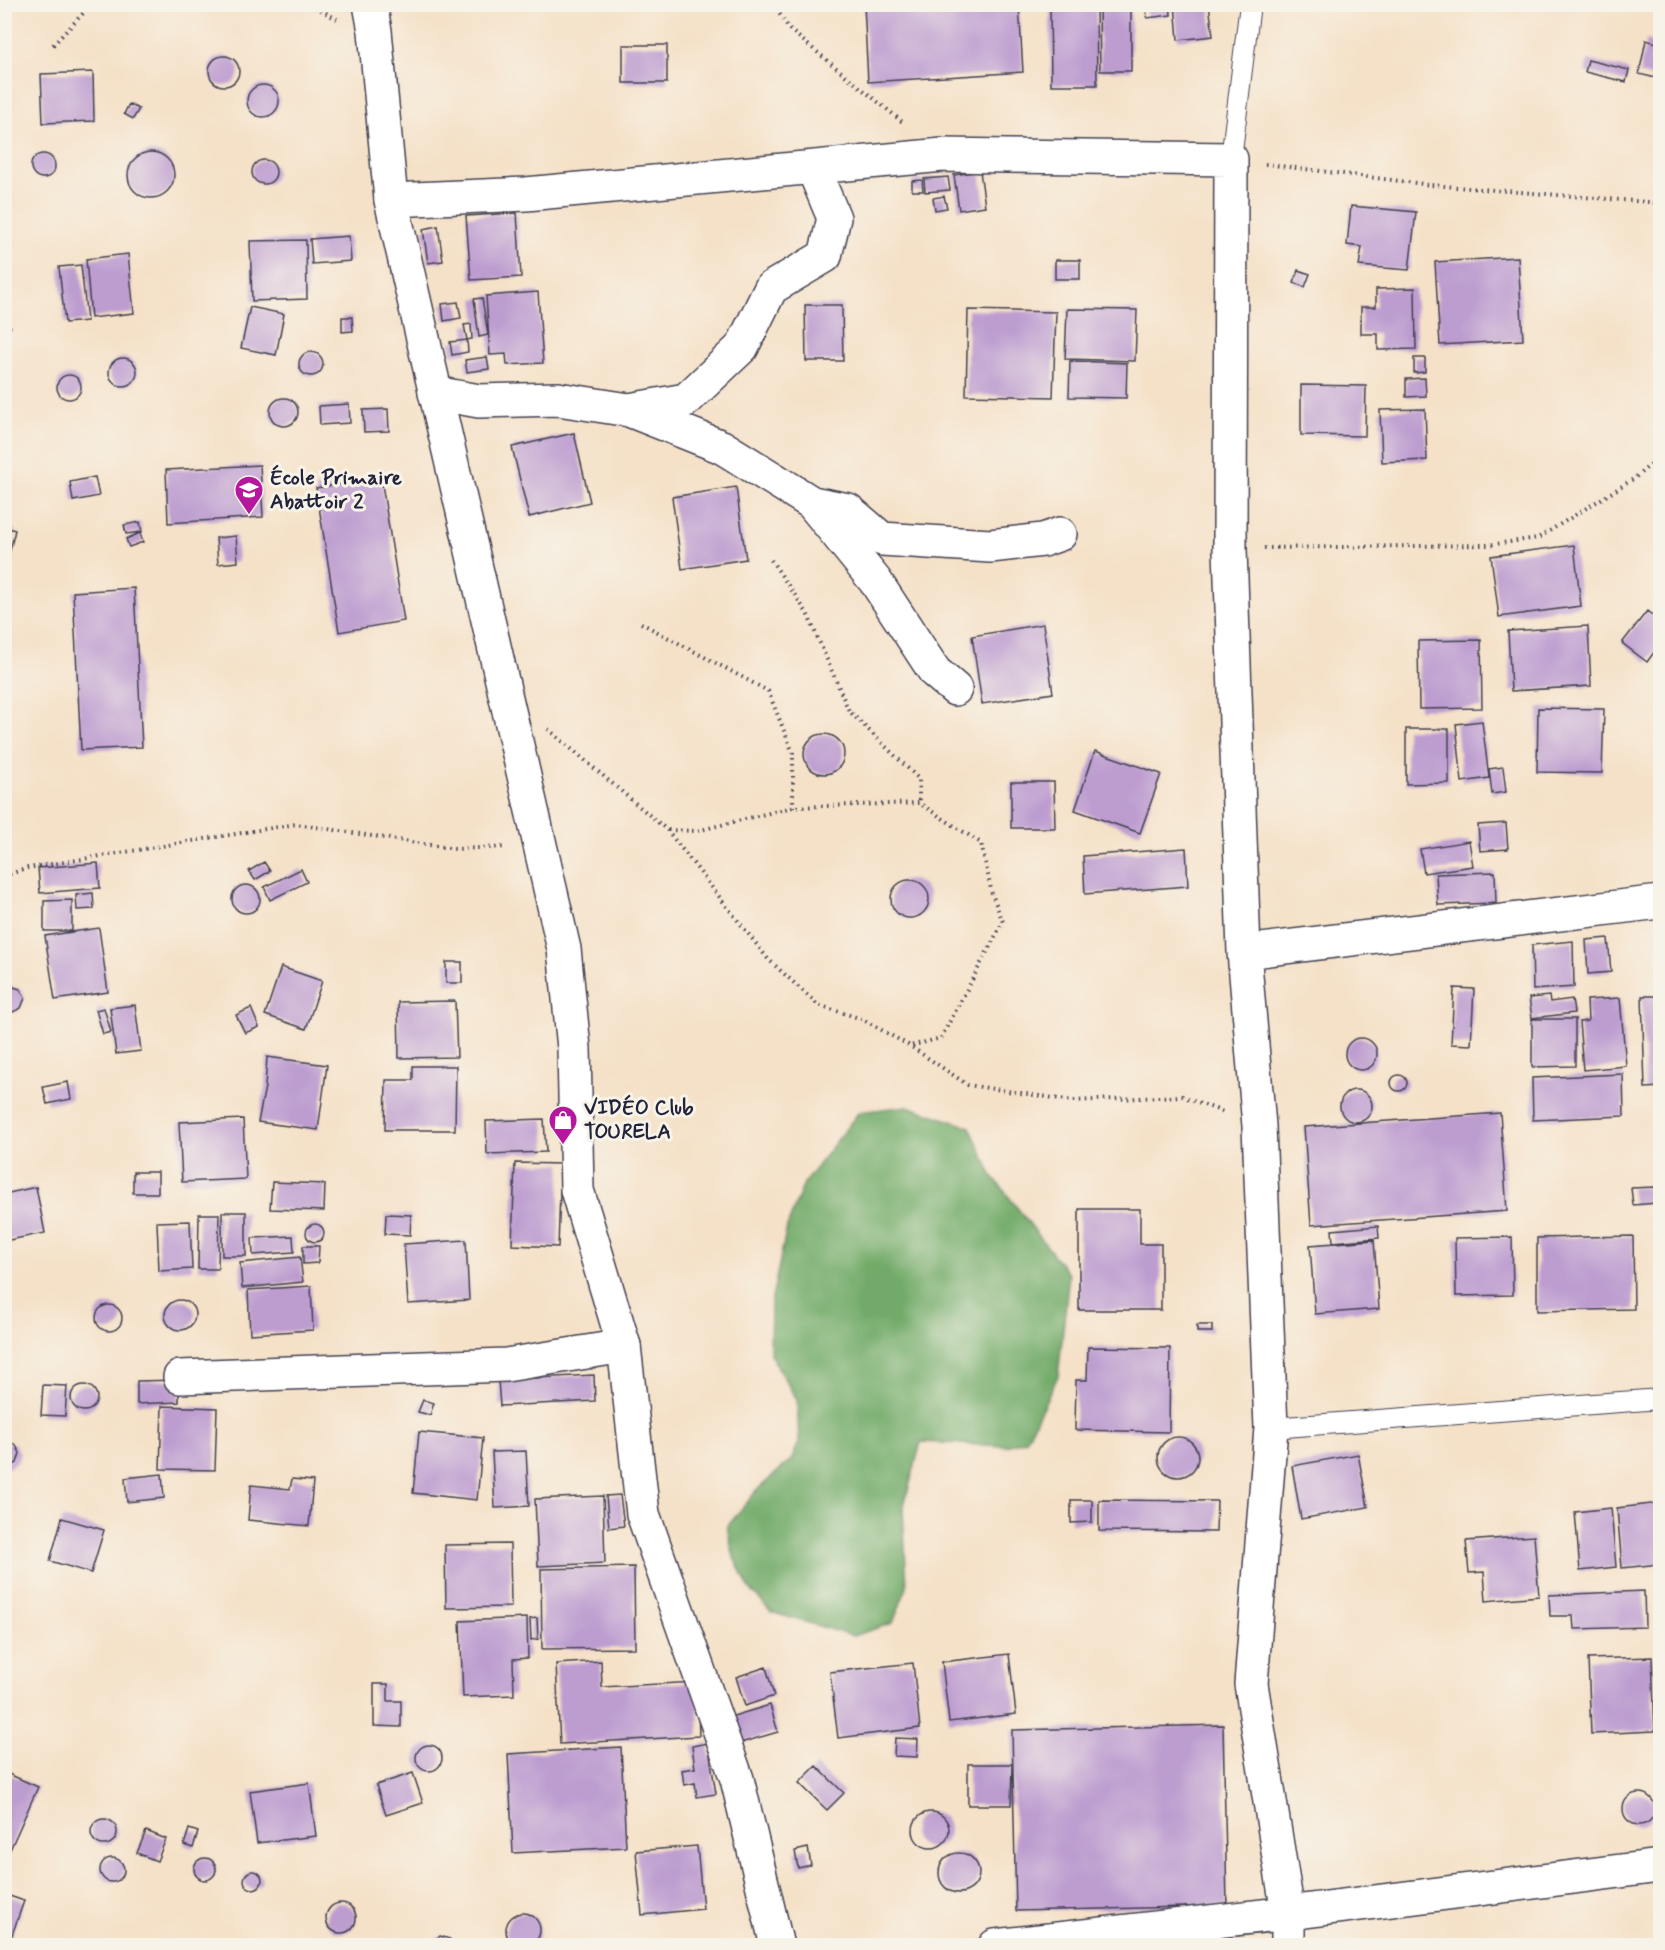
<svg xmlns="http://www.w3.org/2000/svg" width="1665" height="1950" viewBox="0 0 1665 1950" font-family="Mynerve,sans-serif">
  <rect width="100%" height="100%" fill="#f7f3e8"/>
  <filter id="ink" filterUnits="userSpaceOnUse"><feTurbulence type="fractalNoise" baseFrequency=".0167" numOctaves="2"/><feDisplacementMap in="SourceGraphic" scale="12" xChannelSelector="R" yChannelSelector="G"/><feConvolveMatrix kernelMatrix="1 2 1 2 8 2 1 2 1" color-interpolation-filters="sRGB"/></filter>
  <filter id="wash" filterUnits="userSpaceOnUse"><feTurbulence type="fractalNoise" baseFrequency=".008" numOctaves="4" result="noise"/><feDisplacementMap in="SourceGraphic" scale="24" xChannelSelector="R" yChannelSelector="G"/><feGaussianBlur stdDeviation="1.35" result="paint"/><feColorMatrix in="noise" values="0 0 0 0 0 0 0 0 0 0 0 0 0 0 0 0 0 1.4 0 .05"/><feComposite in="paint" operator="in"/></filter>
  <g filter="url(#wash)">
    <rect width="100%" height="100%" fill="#f5e1c8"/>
    <path fill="#72ab69" stroke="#4a6652" stroke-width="1.5" d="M907 1106 970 1127 992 1175 1069 1275 1058 1376 1026 1440 1006 1446 921 1442 903 1509 907 1587 893 1623 853 1636 771 1612 749 1588 734 1558 727 1527 757 1490 791 1460 799 1443 797 1400 770 1354 771 1303 787 1227 804 1183 859 1112Z"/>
    <g id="blocks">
      <path fill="#bd9dd0" d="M864 4H1019L1023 72 868 82Z
        M1050 4H1096L1097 85H1051Z
        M1146 4H1170L1171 15 1147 18Z
        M1175 4H1209L1213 36 1178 40Z
        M1131 8V71H1100L1099 9Z
        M1646 40 1660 44V79L1639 74Z
        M623 45H667V83H623Z
        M209 71a15 15 0 1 1 30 0a15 15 0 1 1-30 0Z
        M1588 60 1629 70 1626 82 1585 72Z
        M93 72 94 121 43 123 41 74Z
        M247 101a16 16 0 1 1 32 0a16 16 0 1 1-32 0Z
        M129 104 139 109 133 119 124 114Z
        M128 175a23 23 0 1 1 46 0a23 23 0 1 1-46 0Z
        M31 166a12 12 0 1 1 24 0a12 12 0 1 1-24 0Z
        M252 172a12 12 0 1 1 24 0a12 12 0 1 1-24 0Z
        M980 171 985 206 959 210 954 175Z
        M948 177 950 190 925 192 924 179Z
        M922 180 923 191H912V181Z
        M944 196 947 208 935 210 933 198Z
        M1351 206 1416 212 1409 270 1359 266 1362 247 1347 245Z
        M517 213 521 277 471 280 466 216Z
        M438 226 443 261 428 263 423 229Z
        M349 236 351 261 312 264 310 239Z
        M306 240 307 299 252 301 250 241Z
        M128 254 134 313 91 318 86 259Z
        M1518 257 1523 340 1440 345 1435 262Z
        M1055 260H1080V279H1055Z
        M81 265 87 321 65 323 59 267Z
        M1298 270 1310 274 1305 287 1294 283Z
        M1415 288 1416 349 1378 350V334H1361V307H1376V289Z
        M538 292 543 363 507 365 506 354 490 355 486 296Z
        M482 298 488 335 479 337 474 299Z
        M458 302 461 318 444 321 442 304Z
        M805 305H842L843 361H806Z
        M250 307 284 314 276 355 241 348Z
        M1067 309 1137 310 1135 361 1065 359Z
        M968 310 1056 312 1053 397 966 395Z
        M342 317H352L353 331 342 332Z
        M471 324 472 339 467 340 464 325Z
        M467 340 468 352 452 355 450 342Z
        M299 364a12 12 0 1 1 24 0a12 12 0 1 1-24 0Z
        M487 357 489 369 467 372 465 360Z
        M1414 358H1425V372L1414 373Z
        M109 372a14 14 0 1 1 28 0a14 14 0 1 1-28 0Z
        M1070 361 1127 363 1126 398 1069 397Z
        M57 387a12 12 0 1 1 24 0a12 12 0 1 1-24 0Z
        M1425 378 1426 396 1406 397V379Z
        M1301 385 1366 386 1365 436 1301 435Z
        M270 412a14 14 0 1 1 28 0a14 14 0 1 1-28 0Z
        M349 404 350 423 320 425 319 406Z
        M388 409 389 431 364 432 363 410Z
        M1425 409 1427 460 1382 462 1380 410Z
        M574 433 590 502 529 517 512 447Z
        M260 465 263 517 168 523 166 470Z
        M95 477 99 496 73 501 70 482Z
        M381 478 404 621 339 632 316 488Z
        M736 487 746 559 682 569 672 497Z
        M140 522 142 532 126 534 124 525Z
        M5 527 15 530 5 571Z
        M140 533 143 542 129 547 126 539Z
        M236 536 238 562 218 564 216 538Z
        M1574 545 1581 606 1499 617 1491 556Z
        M134 588 142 747 81 750 73 592Z
        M1647 611 1660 621V644L1647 662 1622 643Z
        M1043 624 1053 693 982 704 972 636Z
        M1588 626 1591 686 1511 691 1508 631Z
        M1481 640 1482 708 1419 709 1418 641Z
        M1538 708 1604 709 1602 773 1537 772Z
        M1482 721 1489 778 1462 782 1456 724Z
        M1406 729H1449V783L1406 784Z
        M804 754a20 20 0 1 1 40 0a20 20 0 1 1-40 0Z
        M1095 751 1161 774 1140 833 1075 810Z
        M1503 767 1506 792 1492 794 1489 769Z
        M1011 782H1054L1055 828H1011Z
        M1506 823 1508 849 1480 851 1478 825Z
        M1469 841 1473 866 1424 873 1420 849Z
        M1186 848 1188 886 1085 894 1083 856Z
        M264 862 270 871 255 880 249 871Z
        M98 863 100 888 40 893 38 868Z
        M301 869 307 882 270 900 264 887Z
        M1495 872 1496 903 1438 905 1436 874Z
        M891 899a19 19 0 1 1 38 0a19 19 0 1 1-38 0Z
        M232 899a14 14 0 1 1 28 0a14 14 0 1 1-28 0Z
        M93 893 94 909 77 910 76 895Z
        M72 900V931H44V901Z
        M99 928 108 992 55 1000 45 936Z
        M1608 938 1611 972 1588 974 1586 940Z
        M1573 941 1574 987 1533 990 1532 945Z
        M446 962H462V983H446Z
        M281 967 322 981 306 1029 265 1015Z
        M10 986 20 989 25 998 21 1008 13 1012 4 1010V989Z
        M1454 988 1474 989 1471 1045 1451 1044Z
        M1549 996 1550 1002 1572 999 1574 1013 1532 1018 1529 998Z
        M1642 996H1660V1087L1645 1088Z
        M1620 998 1626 1066 1583 1070 1579 1022 1588 1021 1587 1000Z
        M455 1001 457 1057 399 1058 398 1002Z
        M135 1005 141 1051 116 1054 110 1008Z
        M104 1008 111 1032 103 1034 96 1010Z
        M251 1008 259 1027 245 1033 236 1015Z
        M1532 1019H1575V1066L1532 1067Z
        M1345 1054a16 16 0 1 1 32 0a16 16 0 1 1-32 0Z
        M267 1057 327 1065 318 1130 258 1122 265 1087Z
        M413 1066H456L455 1130H385L386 1080H413Z
        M1623 1074 1624 1116 1533 1120 1532 1078Z
        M1391 1083a8 8 0 1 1 16 0a8 8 0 1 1-16 0Z
        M68 1082 71 1099 47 1104 43 1087Z
        M1340 1106a16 16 0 1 1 32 0a16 16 0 1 1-32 0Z
        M1500 1113 1507 1211 1311 1225 1304 1127Z
        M243 1119 246 1179 182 1182 179 1122Z
        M544 1119 546 1152 487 1154 486 1121Z
        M515 1163 561 1164 558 1247 512 1245Z
        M133 1172H158V1193H133Z
        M272 1182 325 1184 324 1211 270 1209Z
        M36 1187 45 1233 4 1241V1194Z
        M1656 1187 1657 1203 1633 1205 1631 1188Z
        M1079 1209H1140V1244H1161V1310H1079Z
        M222 1212H246V1256H222Z
        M199 1214H219L218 1269H198Z
        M386 1214 411 1215 410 1235 385 1234Z
        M190 1221 192 1269 159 1271 157 1222Z
        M306 1233a9 9 0 1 1 18 0a9 9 0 1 1-18 0Z
        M1378 1226 1379 1238 1333 1242 1332 1230Z
        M293 1236 294 1252 253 1255 252 1238Z
        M1633 1236 1634 1309 1537 1311V1238Z
        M1512 1237 1513 1295 1456 1296 1455 1238Z
        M466 1240 469 1300 408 1304 404 1244Z
        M1374 1240 1379 1309 1315 1314 1310 1245Z
        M303 1246H319L318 1263 303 1264Z
        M300 1257 303 1282 242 1288 240 1263Z
        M311 1286 313 1330 250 1334 248 1290Z
        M165 1315a15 15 0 1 1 30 0a15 15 0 1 1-30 0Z
        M96 1318a13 13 0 1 1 26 0a13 13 0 1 1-26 0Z
        M1197 1325H1212V1332H1197Z
        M1088 1347 1170 1348 1169 1432 1075 1430 1076 1380H1087Z
        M594 1375 595 1401 500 1406 498 1380Z
        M179 1380V1402L137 1404V1381Z
        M43 1385 67 1386 65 1416 41 1415Z
        M71 1398a13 13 0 1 1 26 0a13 13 0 1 1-26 0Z
        M423 1400 434 1403 430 1415 418 1412Z
        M162 1406 217 1408 215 1470 160 1469Z
        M419 1432 483 1438 477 1500 413 1493Z
        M1158 1457a20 20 0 1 1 40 0a20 20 0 1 1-40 0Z
        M4 1442 15 1444 20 1453 17 1463 8 1468 4 1467Z
        M526 1451 529 1506 495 1508 492 1452Z
        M1358 1454 1368 1507 1301 1519 1292 1466Z
        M162 1474 164 1498 127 1502 125 1478Z
        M292 1479 313 1481 309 1526 248 1520 251 1485 290 1489Z
        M620 1495 624 1526 609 1528 606 1496Z
        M603 1496 605 1563 538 1566 535 1499Z
        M1071 1500H1092V1522L1071 1523Z
        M1099 1500 1217 1501 1216 1532 1099 1531Z
        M1660 1503V1564L1622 1568 1617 1508Z
        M1611 1508 1616 1567 1580 1571 1575 1512Z
        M62 1518 104 1530 91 1573 50 1561Z
        M1534 1536 1539 1596 1486 1601 1484 1572 1469 1573 1466 1541Z
        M510 1544 511 1607 446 1608 445 1545Z
        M634 1567 635 1648 542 1649 541 1569Z
        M1644 1591 1645 1627 1574 1629 1573 1616H1550L1549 1595Z
        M527 1618 528 1658 513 1659 514 1695 463 1697 460 1621Z
        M537 1618 538 1639 531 1640 530 1619Z
        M1009 1654 1016 1714 949 1722 942 1662Z
        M1652 1657 1655 1731 1591 1734 1588 1659Z
        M601 1661 602 1687 697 1682 699 1736 560 1744 556 1664Z
        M913 1663 920 1728 838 1738 830 1672Z
        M766 1667 774 1696 745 1706 736 1677Z
        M374 1684H388V1701H401V1727L374 1726Z
        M770 1705 778 1732 737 1744 730 1717Z
        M1223 1725 1227 1906 1016 1911 1012 1730Z
        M895 1738 918 1739 917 1757 894 1756Z
        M708 1743 716 1794 697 1797 695 1783 684 1785 682 1770 695 1768 692 1746Z
        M416 1758a13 13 0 1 1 26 0a13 13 0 1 1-26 0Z
        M621 1747 626 1847 513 1853 508 1754Z
        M968 1764H1012L1011 1805H968Z
        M816 1766 844 1793 827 1810 799 1783Z
        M4 1772 38 1787 9 1852 4 1850Z
        M413 1773 423 1803 386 1815 376 1785Z
        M309 1783 316 1836 257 1843 250 1791Z
        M1623 1809a16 16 0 1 1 32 0a16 16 0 1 1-32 0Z
        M913 1830a18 18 0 1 1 36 0a18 18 0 1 1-36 0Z
        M91 1832a13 13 0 1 1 26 0a13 13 0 1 1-26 0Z
        M189 1829 198 1832 193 1848 184 1845Z
        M146 1831 166 1839 157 1861 137 1853Z
        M697 1846 703 1909 642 1915 636 1851Z
        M808 1848 811 1865 798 1868 795 1851Z
        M939 1873a20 20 0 1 1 40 0a20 20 0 1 1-40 0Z
        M194 1869a11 11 0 1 1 22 0a11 11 0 1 1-22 0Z
        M100 1870a12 12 0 1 1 24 0a12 12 0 1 1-24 0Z
        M244 1880a9 9 0 1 1 18 0a9 9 0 1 1-18 0Z
        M4 1894 24 1901 8 1946H4Z
        M326 1918a15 15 0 1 1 30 0a15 15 0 1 1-30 0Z
        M506 1930a17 17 0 1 1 34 0a17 17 0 1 1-34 0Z
        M440 1936 450 1939 453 1946H428Z"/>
    </g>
  </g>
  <g filter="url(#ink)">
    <use href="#blocks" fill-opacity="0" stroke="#423f50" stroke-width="1.5"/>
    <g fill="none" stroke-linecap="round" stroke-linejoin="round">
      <g stroke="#423f50" stroke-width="22">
        <path id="service" d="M1231 159 1250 4
          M1271 1428 1660 1399"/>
      </g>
      <g stroke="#423f50" stroke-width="36">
        <path id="minor" d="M391 200 526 194 943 155 1231 159 1230 549 1244 952 1259 1126 1271 1428 1251 1684 1288 1913V1946
          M435 393 479 401 558 399 629 410 722 447 812 503 876 582 935 672 955 689
          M629 410 686 400 742 347 771 288 825 256 834 218 813 168
          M812 503 848 510 882 539 990 546 1043 540 1060 534
          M1244 952 1660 902
          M180 1377 506 1365 624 1346
          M995 1946 1288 1913 1660 1866"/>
      </g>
      <g stroke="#423f50" stroke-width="36">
        <path id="secondary" d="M370 4 375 31 391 200 564 949 574 1048 577 1190 624 1346 643 1514 737 1779 777 1946"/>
      </g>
      <path stroke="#423f50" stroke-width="4" stroke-dasharray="1.5 4.5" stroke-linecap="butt" d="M310 4 337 19
        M773 4 790 30 905 124
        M53 45 92 4
        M1265 164 1431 185 1660 203
        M4 325 11 328 4 334
        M1264 548 1488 545 1538 538 1635 478 1660 456
        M771 560 807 613 849 711 919 779V803
        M641 623 768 691 793 753V807
        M548 729 667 830 768 959 818 1005 862 1019 910 1046 968 1085 1073 1101 1182 1096 1223 1112
        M668 830 697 831 793 807 919 803 981 843 992 894 1003 922 941 1038 910 1046
        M4 876 28 868 296 824 455 849 507 847"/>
      <use href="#service" stroke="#fff" stroke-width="20"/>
      <use href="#minor" stroke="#fff" stroke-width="33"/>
      <use href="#secondary" stroke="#fff" stroke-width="33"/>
    </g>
  </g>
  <defs>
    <g id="school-pin" transform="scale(1.5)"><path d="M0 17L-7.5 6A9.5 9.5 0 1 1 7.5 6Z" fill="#b5179e" stroke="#f7f3e8"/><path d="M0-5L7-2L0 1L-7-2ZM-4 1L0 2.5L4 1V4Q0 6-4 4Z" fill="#fff"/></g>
    <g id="shop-pin" transform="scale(1.5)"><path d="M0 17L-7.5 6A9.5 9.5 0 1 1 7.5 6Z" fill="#b5179e" stroke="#f7f3e8"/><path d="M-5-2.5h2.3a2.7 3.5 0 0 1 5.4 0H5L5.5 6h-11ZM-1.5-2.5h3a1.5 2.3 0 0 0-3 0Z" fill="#fff"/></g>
  </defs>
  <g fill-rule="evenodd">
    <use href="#school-pin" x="249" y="490"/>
    <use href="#shop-pin" x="563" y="1120"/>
  </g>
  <g text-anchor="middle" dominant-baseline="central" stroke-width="6" stroke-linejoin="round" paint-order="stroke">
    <g font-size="21" font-weight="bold" fill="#22223b" stroke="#f7f3e8" text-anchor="start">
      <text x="270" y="478">École Primaire<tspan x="270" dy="24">Abattoir 2</tspan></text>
      <text x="584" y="1108">VIDÉO Club<tspan x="584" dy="24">TOURELA</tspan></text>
    </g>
  </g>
  <rect width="1665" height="1950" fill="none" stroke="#f7f3e8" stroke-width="24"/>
</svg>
